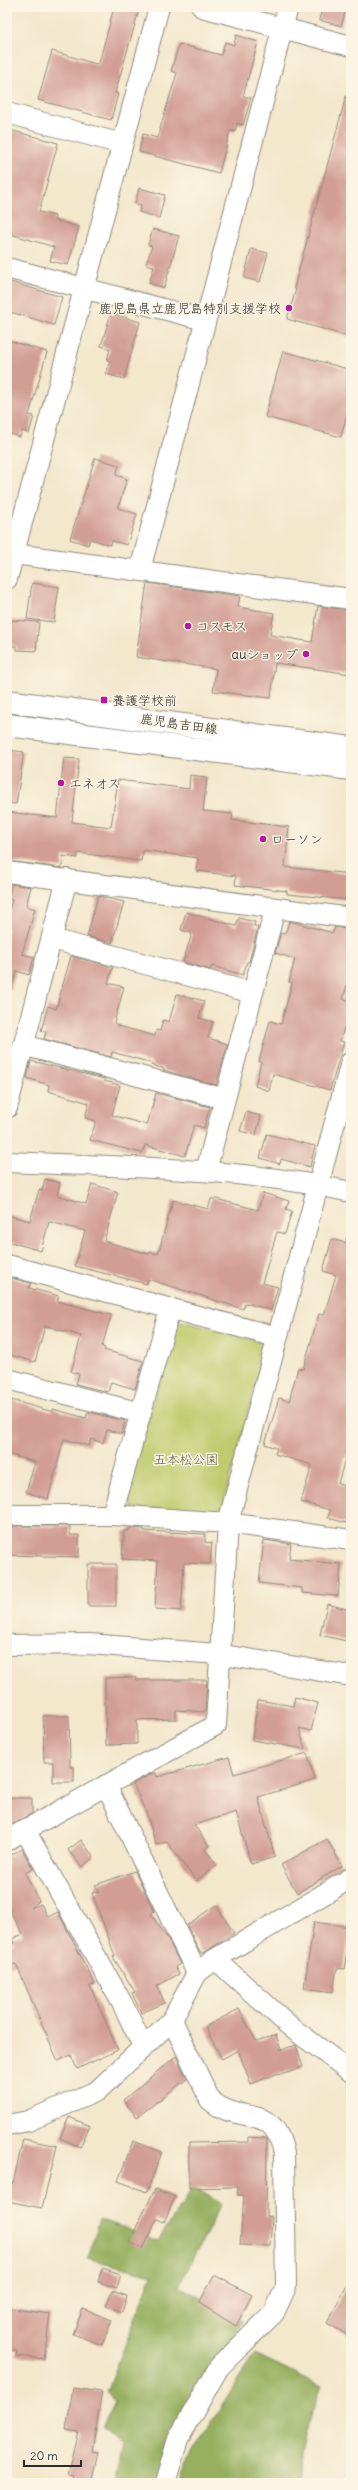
<svg xmlns="http://www.w3.org/2000/svg" width="358" height="2490" viewBox="0 0 358 2490" font-family="Delius,'Klee One',sans-serif">
  <rect width="100%" height="100%" fill="#fcf5e5"/>
  <filter id="ink" filterUnits="userSpaceOnUse"><feTurbulence type="fractalNoise" baseFrequency=".025" numOctaves="2"/><feDisplacementMap in="SourceGraphic" scale="8" xChannelSelector="R" yChannelSelector="G"/><feConvolveMatrix kernelMatrix="1 2 1 2 8 2 1 2 1" color-interpolation-filters="sRGB"/></filter>
  <filter id="wash" filterUnits="userSpaceOnUse"><feTurbulence type="fractalNoise" baseFrequency=".012" numOctaves="4" result="noise"/><feDisplacementMap in="SourceGraphic" scale="16" xChannelSelector="R" yChannelSelector="G"/><feGaussianBlur stdDeviation="0.9" result="paint"/><feColorMatrix in="noise" values="0 0 0 0 0 0 0 0 0 0 0 0 0 0 0 0 0 1.4 0 .05"/><feComposite in="paint" operator="in"/></filter>
  <g filter="url(#wash)">
    <rect width="100%" height="100%" fill="#f3e7cc"/>
    <path fill="#bfcc6e" stroke="#757c4c" d="M181 1321 262 1342 265 1349 222 1508 212 1512 132 1508 127 1497 174 1325Z"/>
    <path fill="#97b061" stroke="#616e46" d="M193 2187 222 2204 179 2286 242 2321 174 2437 160 2483H114L122 2443 102 2428 115 2401 107 2392 152 2275 87 2258 100 2219 158 2241Z
      M255 2354 322 2386C312 2415 293 2452 301 2483H180L193 2451Z"/>
    <g id="blocks">
      <path fill="#d29e94" d="M114 7H140L115 93 118 94 111 120 38 100 52 51 96 64 99 63Z
        M322 7H347L341 26 319 20Z
        M236 35 258 42 243 96 251 98 243 125 237 123 235 132 230 131 219 173 139 152 143 134 157 138 177 73 171 71 179 44 221 55 225 42 234 45Z
        M346 96H351V337L287 319 296 289 294 288Z
        M10 130 58 143 39 212 55 216 54 220 79 227 68 265 50 261 54 247 7 233V141Z
        M139 188 165 195 159 218 139 212 141 205 135 204Z
        M153 229 179 236 164 288 149 283 154 266 146 264 152 246 148 245Z
        M251 249 268 253 260 282 244 278Z
        M7 281 62 297 54 325 7 311Z
        M111 313 140 322 124 379 106 374 110 361 107 360 110 349 101 346Z
        M7 340 47 352 29 415 34 416 29 433 22 431 20 437 7 433Z
        M283 351 351 370V415L347 414 341 437 265 417Z
        M95 458 119 465 116 475 127 479 118 508 137 514 127 545 112 541 110 545 90 539 88 545 70 539Z
        M32 583 59 587 54 622 27 619Z
        M147 583 240 596 238 607 274 613 270 635 312 642 318 606 351 610V674L275 663 271 698 213 691 216 669 136 657Z
        M11 620 39 622 36 651 17 650V646H12L13 640H9Z
        M7 750 24 752 16 804 7 803Z
        M64 758 79 759 72 822 111 827 118 780 189 789 190 775 207 777 203 811 233 814 232 820 289 827 285 867 351 874 350 900 287 894V891L235 885 236 876 196 871 198 858 143 850 141 861 78 853V858L63 856 62 868 7 861V812L57 818Z
        M12 884 31 887 26 906 35 909 22 954 34 957 29 975 17 971 11 990H7V918L12 900 8 898Z
        M98 896 124 902 112 943 87 936Z
        M186 912 236 926 239 918 255 922 254 926 258 927 249 962H247L243 975 212 966 210 970 183 962 192 933 181 930Z
        M289 921 333 933 335 927 351 930V972L343 999 351 1001V1006L340 1041 344 1042 330 1090 273 1074 269 1091 255 1086 261 1062 259 1061 270 1021 281 1024 292 983 289 982 295 959 275 953 281 933 285 934Z
        M71 956 113 967 108 983 124 987 114 1023 119 1026 155 1036 156 1030 160 1031 163 1020 169 1022 177 994 204 1001 199 1018 213 1022 208 1038 228 1044 216 1085 163 1070V1068L151 1065 152 1063 112 1052 111 1057 44 1039 46 1032 41 1031 48 1006 56 1009Z
        M31 1061 105 1079 104 1081 120 1085 112 1115 147 1125 156 1093 210 1107 204 1128 194 1125 185 1156 145 1145 142 1153 90 1140 96 1121 85 1118 89 1103 48 1091 49 1085 27 1078Z
        M246 1112 261 1116 256 1135 240 1131Z
        M267 1134 315 1146 310 1167 281 1159 280 1164 260 1158Z
        M45 1179 60 1183 57 1195 86 1204 92 1184 118 1192 104 1241 149 1254 150 1252 158 1254 173 1200 208 1209 211 1199H216L258 1210 263 1193 289 1201 286 1209 292 1211 285 1234 277 1232 262 1283 278 1287 271 1310 245 1303 243 1309 148 1279 147 1284 75 1266 85 1231 54 1223 49 1222 41 1251 7 1241V1215L30 1221 39 1190 42 1191Z
        M347 1238 351 1239V1456L346 1455 338 1484 351 1488V1507L346 1523 328 1518 330 1510 301 1502 312 1465 275 1454 277 1448 265 1444 279 1398 289 1401 298 1368 303 1369 319 1314 324 1315 336 1275 323 1271 332 1239 346 1243Z
        M7 1277 31 1283 29 1288 59 1296 57 1301 111 1315 102 1347 105 1348 104 1350 143 1361 135 1389 111 1382 108 1392 76 1384 79 1374 71 1372 81 1336 50 1327 45 1326 35 1362 7 1354Z
        M11 1400 53 1412V1409L86 1418 88 1412 125 1421 122 1434 107 1430 103 1443 91 1439 89 1446 64 1439 48 1499 26 1492 35 1462 7 1454V1413Z
        M7 1526H70V1535H79V1557L7 1555Z
        M129 1528 144 1529V1531L205 1534V1542L212 1543 210 1564 184 1563 181 1611 155 1609 158 1561 122 1559 124 1531H129Z
        M264 1540 291 1544 289 1559 341 1564 338 1596 302 1593V1588L259 1583Z
        M88 1564H116V1606H88Z
        M327 1604 351 1610V1642L320 1635Z
        M136 1677V1680H207L205 1712 176 1710V1719L137 1720V1744L106 1745 105 1678Z
        M295 1697 318 1703 311 1731 299 1728 305 1749 252 1740 258 1700 293 1706Z
        M43 1716H69L70 1767H74V1782H53V1762H44Z
        M307 1753 315 1780 258 1797 275 1857 251 1864 236 1812 194 1825 209 1846 205 1849 217 1865 196 1881 167 1842 156 1845 147 1815 133 1784 155 1772 157 1777 229 1757 234 1774Z
        M7 1798H32V1813L7 1827Z
        M327 1839 342 1866 297 1893 281 1865Z
        M81 1840 94 1857 82 1867 68 1850Z
        M22 1849 33 1869 25 1873 39 1901 31 1908 41 1904 48 1917 58 1912 95 1984 90 1986 118 2050 77 2069 71 2055 58 2061 16 1964 7 1967V1945L14 1943 12 1939 23 1934 7 1906V1857Z
        M135 1871 154 1911 151 1914 168 1939 180 1964 175 1967 179 1974 157 1986 165 2003 141 2013 132 1993 135 1992 113 1957 115 1956 92 1893 99 1891 95 1885Z
        M216 1905 234 1933 204 1953H200L187 1925Z
        M314 1922 351 1927 344 1969 337 1968 333 1992 304 1988Z
        M239 2009 256 2041 276 2035 281 2050 296 2045 303 2067 280 2074 279 2073 251 2084 238 2050 222 2059 205 2027Z
        M176 2056 187 2079 137 2117 123 2100Z
        M69 2117 90 2126 80 2147 60 2138Z
        M248 2137 266 2138 267 2140 266 2216 272 2217 270 2246 240 2245 244 2195H237L238 2187 189 2188V2143L248 2142Z
        M23 2139 57 2146 42 2208 7 2201V2182L13 2183Z
        M133 2141 162 2152 147 2192 118 2181Z
        M155 2189 175 2197 164 2222 157 2219 143 2249 129 2242Z
        M102 2268 121 2274 117 2288 98 2282Z
        M214 2275 252 2295 236 2326 199 2303Z
        M351 2278V2337L327 2323Z
        M112 2291 127 2296 122 2312 106 2306Z
        M7 2308 50 2314 44 2359 16 2356 17 2351 7 2350Z
        M83 2309 112 2320 102 2345 73 2334Z
        M73 2388 102 2392 92 2451 98 2452 91 2483H72L74 2477 68 2476 79 2432 66 2430Z"/>
    </g>
  </g>
  <g filter="url(#ink)">
    <use href="#blocks" fill-opacity="0" stroke="#8f897c" stroke-width="1"/>
    <g fill="none" stroke-linecap="round" stroke-linejoin="round">
      <g stroke="#8f897c" stroke-width="22">
        <path id="minor" d="M202 7 351 46
          M7 113 122 144
          M7 268 205 320
          M14 554 351 599
          M140 570 288 7
          M7 579 159 7
          M7 872 351 918
          M52 939 253 993
          M23 1045 225 1099
          M7 1108 67 879
          M7 1162C122 1167 238 1167 351 1192
          M206 1171 275 909
          M7 1265 277 1337
          M7 1379 141 1413
          M7 1515H112L228 1523 351 1540
          M112 1515 170 1309
          M7 1645 89 1644 218 1654 351 1676
          M106 1785 197 1973
          M25 1830 122 2003 143 2046
          M7 1840 216 1725 228 1523 351 1062
          M215 1959 292 2028 351 2072
          M7 2125 28 2121 97 2091 172 2020 197 1973 215 1959 351 1878
          M165 2483 178 2439 219 2367 274 2313 286 2287 284 2154C274 2100 241 2127 210 2100L172 2020"/>
      </g>
      <g stroke="#8f897c" stroke-width="24">
        <path id="major" d="M7 701 351 748
          M7 725 351 769"/>
      </g>
      <use href="#minor" stroke="#fff" stroke-width="20"/>
      <use href="#major" stroke="#fff" stroke-width="22"/>
    </g>
  </g>
  <g fill="#b5179e" stroke="#fcf5e5" stroke-width="1.5">
    <circle cx="289" cy="308" r="4"/>
    <circle cx="188" cy="626" r="4"/>
    <circle cx="306" cy="654" r="4"/>
    <rect x="100" y="696" width="8" height="8" rx="2"/>
    <circle cx="61" cy="783" r="4"/>
    <circle cx="263" cy="839" r="4"/>
  </g>
  <g text-anchor="middle" dominant-baseline="central" stroke-width="3" stroke-linejoin="round" paint-order="stroke">
    <g font-size="13" fill="#2b2b2b" stroke="#fcf5e5" text-anchor="start">
      <text x="281" y="308" text-anchor="end">鹿児島県立鹿児島特別支援学校</text>
      <text x="196" y="626">コスモス</text>
      <text x="298" y="654" text-anchor="end">auショップ</text>
      <text x="112" y="700">養護学校前</text>
      <text x="69" y="783">エネオス</text>
      <text x="271" y="839">ローソン</text>
    </g>
    <g font-size="13" fill="#2b2b2b" stroke="#fcf5e5">
      <text transform="translate(179 724) rotate(8)">鹿児島吉田線</text>
    </g>
    <g font-size="13" fill="#575b3f" stroke="#fcf5e5">
      <text x="186" y="1459">五本松公園</text>
    </g>
  </g>
  <rect width="358" height="2490" fill="none" stroke="#fcf5e5" stroke-width="24"/>
  <path d="M24 2460v6h57v-6" fill="none" stroke="#2b2b2b" stroke-width="2"/>
  <text x="30" y="2460" font-size="12" fill="#2b2b2b" stroke="#fcf5e5" stroke-width="3" paint-order="stroke">20 m</text>
</svg>
